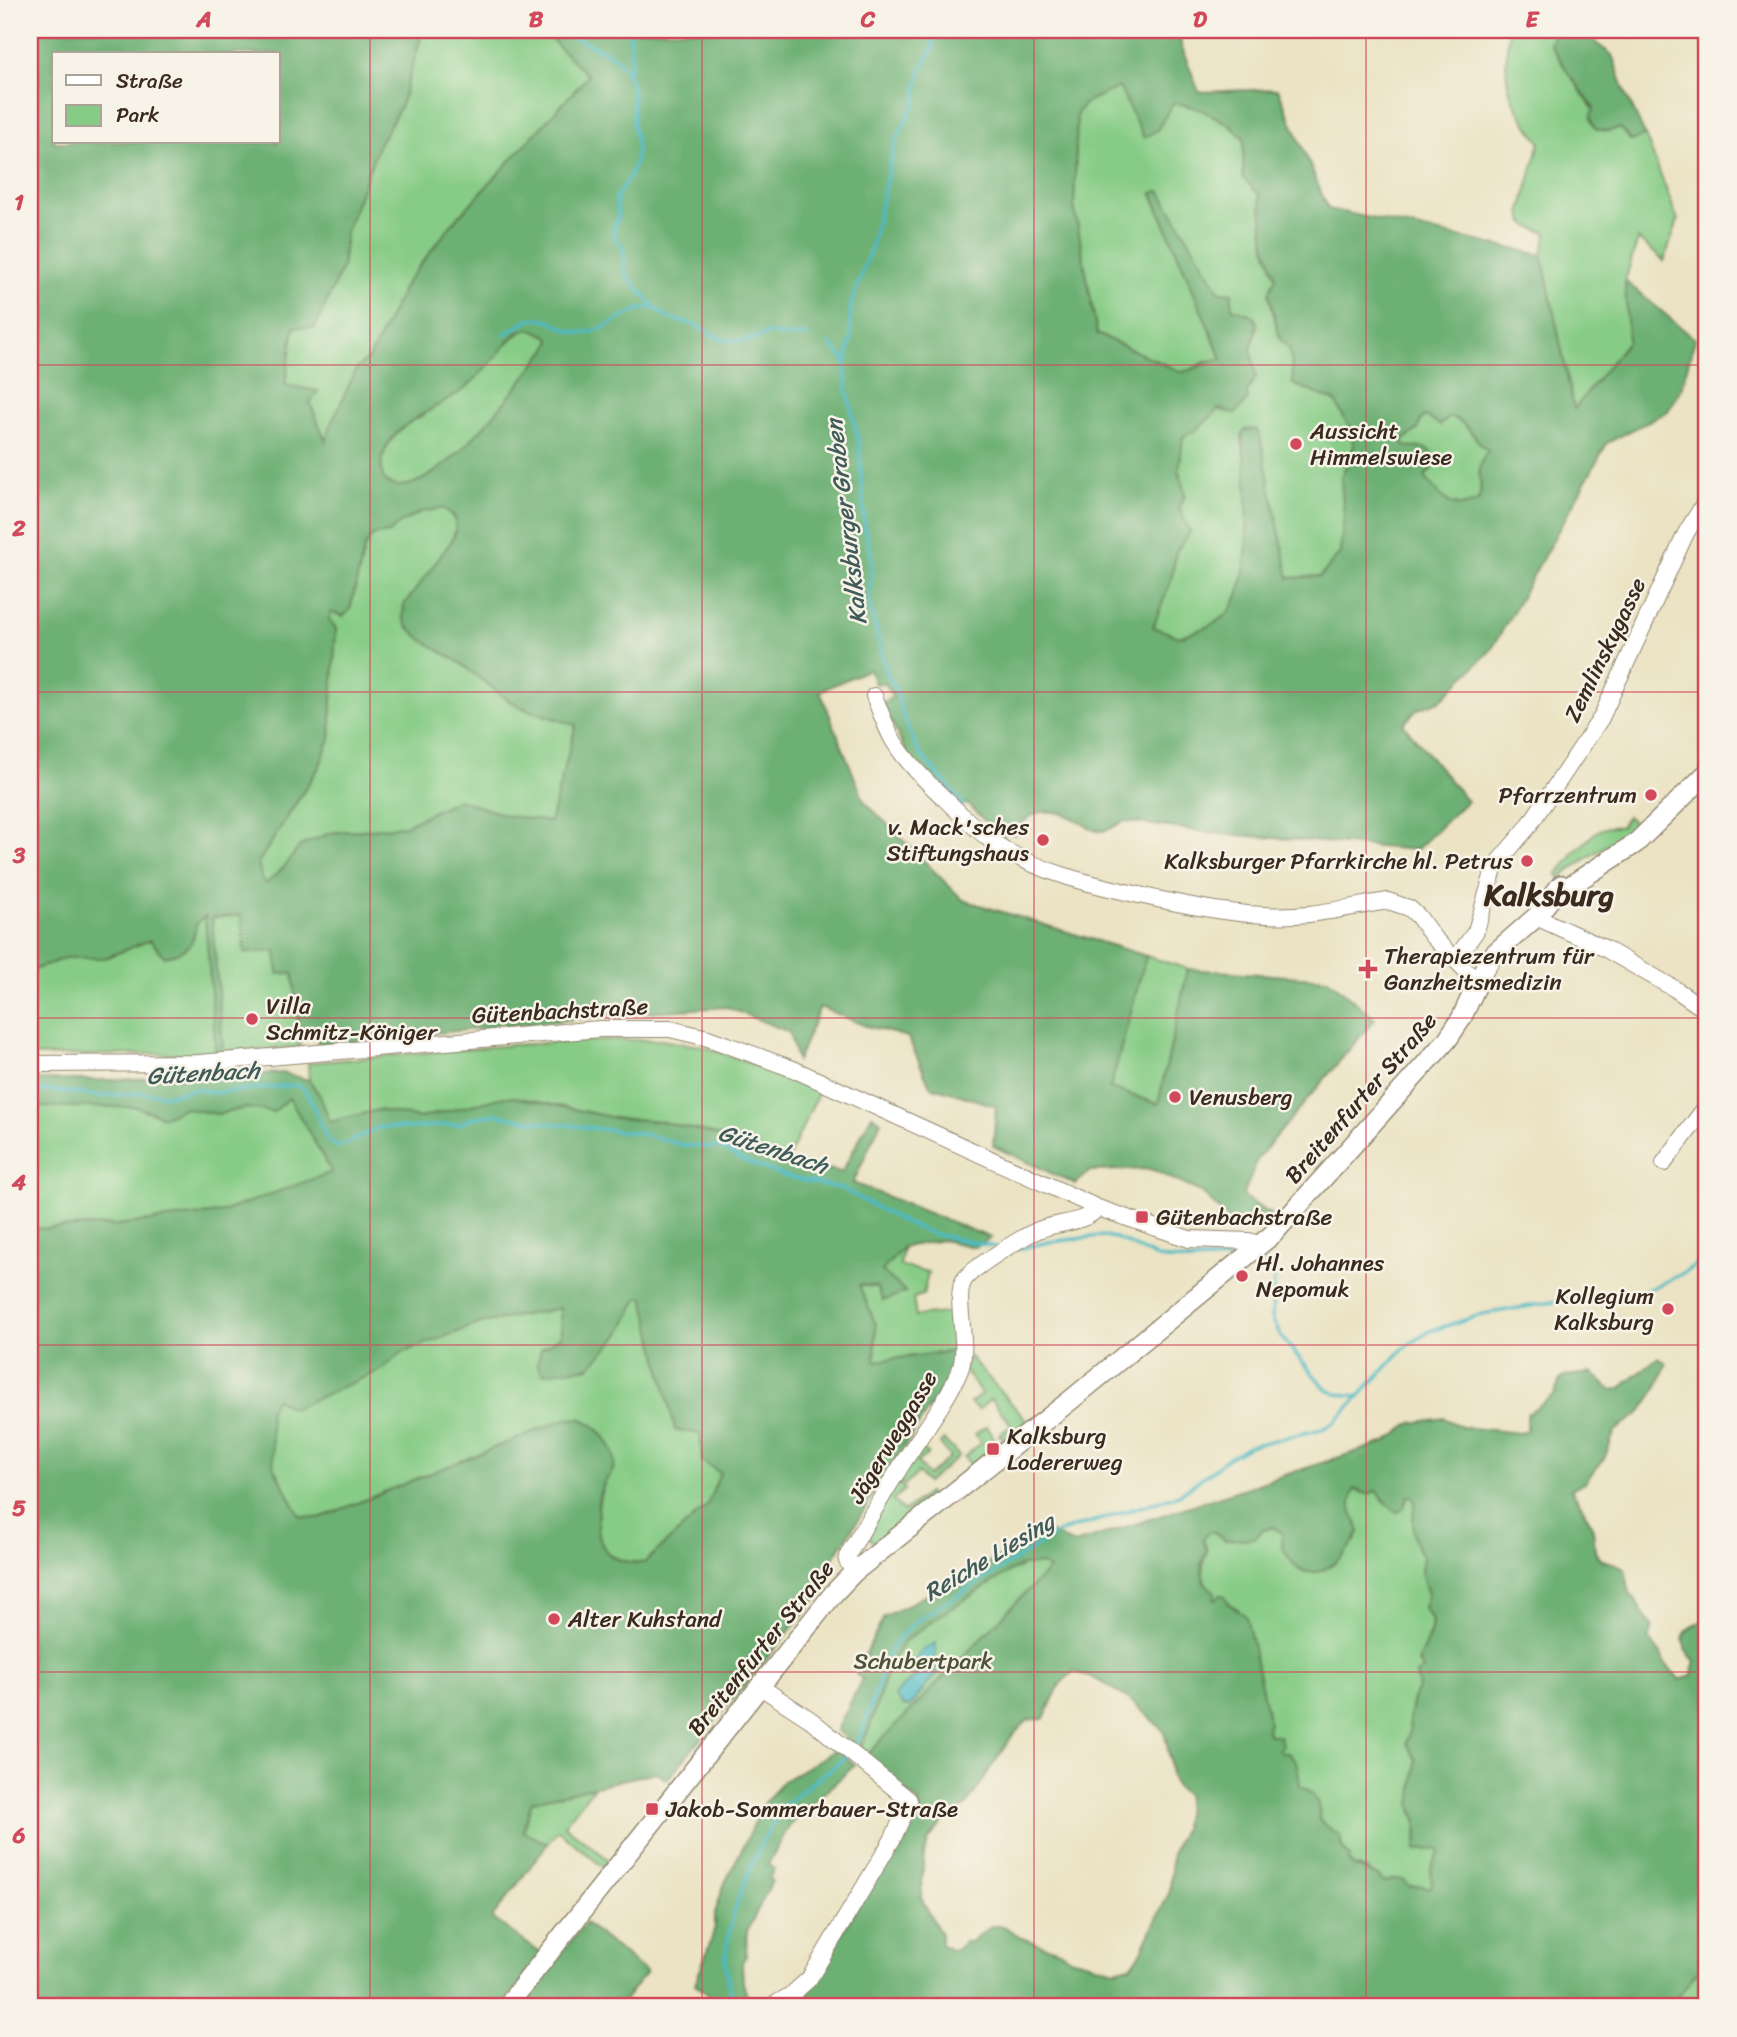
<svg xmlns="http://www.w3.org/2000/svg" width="1737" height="2037" viewBox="0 0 1737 2037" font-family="Sriracha,sans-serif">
  <rect width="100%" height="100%" fill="#f7f3e8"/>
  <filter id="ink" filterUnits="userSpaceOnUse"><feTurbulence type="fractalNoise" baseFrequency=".0143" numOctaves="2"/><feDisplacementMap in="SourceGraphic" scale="14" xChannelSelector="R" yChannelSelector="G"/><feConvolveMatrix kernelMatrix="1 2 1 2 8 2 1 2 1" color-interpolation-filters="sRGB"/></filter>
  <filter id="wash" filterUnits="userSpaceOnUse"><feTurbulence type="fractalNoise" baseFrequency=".00686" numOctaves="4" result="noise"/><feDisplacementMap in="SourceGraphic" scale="28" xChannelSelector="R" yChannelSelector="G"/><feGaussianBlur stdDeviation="1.57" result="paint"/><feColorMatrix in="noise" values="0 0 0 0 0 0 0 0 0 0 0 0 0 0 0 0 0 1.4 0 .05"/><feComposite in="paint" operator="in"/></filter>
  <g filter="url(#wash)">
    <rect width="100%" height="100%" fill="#ebe3c3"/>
    <path fill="#87cc86" stroke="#617b52" stroke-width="2" d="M423 30H542L589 76 453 223 406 283 370 357 357 368 326 443 310 403 285 385 294 326 315 327 342 268 346 231 378 146 401 105Z
      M1509 30H1563L1554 35 1550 43 1569 74 1608 131 1620 128 1631 141 1645 135 1678 220 1664 261 1638 239 1625 281 1628 341 1574 410 1542 255 1547 233 1530 227 1523 221 1521 211 1540 142C1507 99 1502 83 1509 30Z
      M1119 87 1157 130 1173 103C1196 104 1228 120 1244 138L1243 178 1260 195 1265 245 1276 277 1269 293 1272 309 1280 339 1289 348 1291 357 1335 401 1350 429 1354 447 1341 478 1344 515 1340 553 1321 576 1288 578 1260 436 1242 435C1247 476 1257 583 1227 614 1215 626 1195 631 1179 637L1152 627 1171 581 1176 552 1190 532 1179 508 1185 495 1179 471 1183 437C1197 430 1206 420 1218 410 1234 397 1244 396 1256 377L1251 349 1257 324 1254 316 1231 308 1152 194 1222 359 1206 361 1190 371 1181 372 1097 334 1074 206 1077 113 1086 102Z
      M531 329 548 336 551 341 547 349C518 384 445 489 397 486 391 486 387 482 383 478 378 462 385 447 396 434 404 422 416 421 426 413 445 400 465 385 482 370 498 356 509 333 531 329Z
      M1425 416 1440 424 1450 417C1470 423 1473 440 1488 451 1472 470 1486 485 1478 501 1450 514 1440 496 1424 477L1432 469 1434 456C1426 446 1415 447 1404 447V440L1418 429 1421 420Z
      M443 508C458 515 458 528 451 542L404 605 403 618 421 639 460 663 508 700 525 709 576 725 550 823 504 815 458 799 404 826 330 833 300 846 285 866 266 884 262 879 258 863 319 767 330 738 336 628 328 619 331 611 350 610 364 549 370 538 374 535 389 533 400 523 421 511Z
      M1627 816 1636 825C1612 845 1583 857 1561 878L1557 874 1571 858 1573 852C1594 839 1592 825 1621 827Z
      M242 915 293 973 300 1047 223 1052 212 918Z
      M205 916 216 1053 30 1056V971L65 958H105L150 940 165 957C187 949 193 949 196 924Z
      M1146 956 1188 969 1158 1104 1110 1088Z
      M611 1040H660L702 1046 821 1087 787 1161 730 1138 659 1121 615 1118 515 1097H504L419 1118 378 1110 330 1122 320 1096 309 1080 308 1063 512 1045Z
      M289 1097 332 1173 219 1213 117 1225 30 1229V1107H137L164 1117 184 1108 218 1114 246 1108 273 1111Z
      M903 1247 900 1266 928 1272 923 1295 913 1298 916 1316 955 1312 956 1351 875 1361 876 1325 858 1285 905 1291 881 1271Z
      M639 1297 644 1298 700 1434 720 1473 707 1506 644 1563C631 1563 616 1560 606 1552 593 1542 597 1501 603 1487 605 1480 610 1474 614 1468L581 1419H565L320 1518 300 1516 274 1468 269 1412 275 1398 381 1370 401 1353 481 1323 561 1308V1336L541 1349 619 1335Z
      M969 1356 1027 1421 1005 1439 999 1435 1012 1425 991 1399 978 1410 970 1403 982 1394 964 1370Z
      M987 1426 997 1443 971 1465 964 1457 981 1443 975 1434Z
      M944 1440 959 1456 927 1483 918 1473 905 1485 898 1480 919 1448 928 1454 917 1462 928 1476 950 1457 940 1444Z
      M897 1482 905 1489 893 1500 904 1512 928 1493 931 1497 875 1543 866 1535Z
      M1355 1489 1361 1493 1377 1491 1384 1501 1403 1509 1408 1496H1412L1416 1501C1412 1517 1412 1543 1423 1557L1421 1572 1428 1595 1424 1608 1431 1618V1629L1418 1663 1423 1669 1416 1675 1419 1685 1413 1699 1409 1718 1410 1732 1406 1743 1416 1760 1412 1811C1419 1822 1418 1837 1416 1850L1438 1849 1440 1852 1431 1868 1432 1885 1429 1888 1421 1886 1409 1887 1394 1879 1384 1883 1368 1870 1353 1866 1349 1861 1350 1857 1342 1848 1340 1836 1319 1820 1267 1731 1238 1609 1229 1604 1216 1601C1203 1586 1199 1569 1207 1551L1203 1539 1208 1532H1214L1225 1540 1273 1527 1282 1533 1283 1537 1330 1567 1355 1541 1359 1532 1351 1517 1350 1499Z
      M1041 1564 1050 1568 868 1755 860 1748 869 1729 890 1663 905 1641 939 1616 1007 1573 1022 1565Z
      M594 1787 564 1825 609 1860 603 1867 558 1830 547 1844 523 1832 532 1801Z
      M1707 1964V2007H1662L1680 1994 1695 1974Z"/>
    <path fill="#6db073" stroke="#546d48" stroke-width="2" fill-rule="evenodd" d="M30 30H330L331 34 335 36 338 34 339 30H423L401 105 378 146 346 231 342 268 315 328 294 327 285 385 318 391 310 403 326 442 331 424 357 368 370 357 406 283 453 223 588 76 542 30H1179L1181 45 1199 92 1278 89 1328 209 1542 255 1574 409 1628 341 1625 281 1695 339 1681 388 1668 411 1607 443 1492 649 1440 701 1418 709 1403 724 1467 801 1416 850 1214 833 1124 821C1114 825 1107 834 1094 830 1088 828 1081 822 1075 819 1048 806 1029 809 1014 835L1007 831 1003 832 1005 844 997 839 1000 835 966 803 960 809 907 754 882 703 893 697 884 683 875 684 869 669 820 691 864 801 963 900 1146 956 1110 1088 1158 1104 1188 969 1328 979 1375 1019 1258 1158 1243 1196 1270 1214 1266 1224 1236 1228 1203 1193 1151 1169 1090 1171 1075 1184 993 1146 996 1106 930 1086 908 1037 866 1026 820 1007 797 1061 789 1032 727 1007 647 1012 318 1045 317 1030 299 1032 293 973 278 974 276 951 245 953 241 915 212 918 223 1052 216 1053 205 916 196 924C193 949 187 949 165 957L150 940 105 958H65L30 971ZM54 54H278V142H54ZM1119 87 1144 138 1157 130 1173 103C1196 105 1228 120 1244 138L1243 178 1260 195 1265 245 1276 277 1269 293 1280 339 1289 348 1291 357 1293 384 1335 401 1350 428 1354 447 1341 478 1344 515 1340 553 1321 576 1289 578 1260 436 1256 429 1245 430 1242 435C1247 476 1257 583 1227 614 1215 626 1195 631 1179 637L1153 627 1171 581 1176 552 1190 532 1179 508 1185 495 1179 471 1183 437 1198 429 1219 409 1235 414 1248 399 1247 391 1256 377 1251 349 1257 324 1254 316 1232 308V293L1220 292 1160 191 1152 193 1222 359C1204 362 1196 370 1181 372L1097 334 1074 206 1077 113 1086 102ZM531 329 548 336 551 341 547 349C518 384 445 489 397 486 391 486 387 482 383 478 370 430 434 412 463 390 484 373 500 350 519 331ZM1425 416 1440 425 1450 417C1470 423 1474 440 1488 451 1470 473 1487 483 1478 501 1450 514 1441 496 1425 477L1434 462 1430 451 1424 448 1404 446V440L1418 429 1421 420ZM443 508 455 517 456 531 451 542 404 605 403 617 407 626 421 639 460 663 508 700 525 709 576 725 550 822 504 815 458 799 404 826 330 833 300 846 285 866 266 884 262 879 258 863 319 767 330 738 336 628 329 620 331 612 343 616 350 610 364 549 370 538 374 535 389 533 400 523 421 512Z
      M1563 30 1569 38 1583 33 1612 55 1626 94 1645 135 1631 141 1620 128 1608 131 1596 129C1590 121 1590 116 1594 108L1569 74 1550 43 1554 35Z
      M284 1073 309 1080 320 1096 330 1122 378 1110 420 1118 504 1097H515L615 1118 659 1121 730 1138 787 1161 842 1172 872 1115 881 1121 853 1183 991 1238 975 1247 942 1240 903 1247 882 1271 906 1292 883 1301 876 1286 859 1285 876 1325 875 1361 956 1351 952 1372 826 1570 823 1590 667 1780 656 1772 532 1801 523 1831 547 1844 492 1918 543 1955 501 2007H30V1229L117 1225 219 1213 332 1172 289 1098 274 1112 246 1108 218 1114 184 1108 164 1117 137 1107H30V1080H108ZM639 1297 644 1298 675 1430 700 1434 702 1461 720 1473 707 1506 644 1563C613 1563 599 1554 598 1523 597 1510 597 1497 603 1485 606 1479 613 1473 614 1466 618 1449 598 1425 582 1419 577 1418 570 1419 565 1419L320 1518 300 1516 274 1468 269 1412 275 1399 293 1409 381 1370 401 1353 481 1323 560 1308 561 1336 541 1349 537 1364 543 1373 590 1367 619 1335Z
      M1658 1358 1667 1363 1656 1389 1640 1413 1615 1431 1604 1459 1585 1482 1571 1489C1579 1502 1589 1515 1593 1530 1595 1540 1592 1550 1599 1558 1605 1563 1615 1561 1625 1569L1630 1593 1653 1628 1648 1639 1661 1654 1664 1662 1680 1680 1693 1675 1695 1661C1674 1639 1683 1629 1707 1619V1964L1695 1974 1680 1994 1662 2007H777L813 1981 919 1803 837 1730 862 1679 856 1674 884 1617 1048 1532 1074 1544 1386 1442 1412 1423 1444 1418 1462 1427 1519 1433 1527 1431V1414L1555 1394 1559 1382 1564 1376 1592 1373 1611 1390 1619 1389ZM1354 1489 1367 1494 1377 1491 1392 1509 1398 1512 1403 1509 1408 1496H1412L1415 1501C1412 1519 1411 1542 1423 1557L1421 1572 1428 1594 1424 1608C1426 1612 1429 1614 1431 1618 1436 1630 1423 1649 1418 1659L1423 1669 1416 1675 1419 1686 1413 1699 1409 1718 1410 1732 1406 1743 1416 1760 1411 1806 1416 1817 1418 1838 1415 1850 1437 1849 1440 1852 1431 1868 1432 1885 1429 1888 1421 1886 1409 1887 1403 1880 1394 1879 1384 1883 1378 1876 1353 1866 1349 1861 1350 1857 1342 1848 1340 1836 1319 1820C1322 1804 1313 1792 1300 1785L1298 1769 1295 1760 1288 1753 1280 1752 1278 1750 1282 1746 1280 1737 1275 1735H1269L1267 1731 1269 1722 1246 1616 1229 1604 1224 1595H1220L1216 1600 1214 1599 1215 1592 1204 1583 1201 1564 1207 1551 1203 1539 1208 1532H1214L1225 1540 1255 1538 1263 1530 1273 1527 1282 1533C1282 1547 1282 1549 1292 1562 1315 1590 1348 1555 1359 1532 1353 1509 1347 1516 1354 1489ZM1041 1564 1049 1569 868 1754 860 1748 869 1729 890 1663 905 1641 939 1616 1007 1573 1022 1565ZM1074 1671 1097 1680 1129 1699 1164 1731 1170 1759 1171 1776 1175 1785 1187 1796 1183 1829 1172 1853 1170 1891 1140 1955 1130 1966 1115 1970 1070 1958 1059 1951 1019 1937 1004 1926H991L970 1942H964L958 1949 951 1950 941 1944V1935L921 1898 924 1854 929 1840 947 1817 966 1806 1012 1736 1028 1720 1044 1718 1060 1684Z
      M837 1749 855 1765 807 1808 804 1807 790 1825 768 1864 774 1869 769 1879 772 1881 747 1931 746 1956 742 1962 743 1983 749 2002 748 2007H711L714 1999 695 1984 711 1941 715 1926V1913L724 1885 764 1804 782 1782Z
      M585 1923 646 1972 619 2007H541L528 1997Z"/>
    <path fill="#4cbac5" stroke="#447272" stroke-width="2" d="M936 1643 935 1675 909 1707 903 1706 895 1696 901 1688 918 1675 917 1657 924 1649Z"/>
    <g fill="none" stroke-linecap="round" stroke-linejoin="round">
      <path stroke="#4cbac5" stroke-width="3.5" d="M563 30C578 43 599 45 615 58 636 75 633 98 633 122 633 130 635 135 636 143 640 161 627 184 616 197L618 217 613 232 618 243 623 245 625 273 654 307 668 318 696 325 718 338 736 341 750 340 768 333 787 337 808 335
        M628 72C634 58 629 45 630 30
        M504 335C513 329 522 322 533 319 554 315 563 337 591 332 609 328 638 305 652 307
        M829 343 845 360 847 389 859 444 865 530 872 559 869 601 887 675 897 692 902 713 918 751 964 805
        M846 363 851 339 850 319 851 304 871 248 894 145C902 131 906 116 916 103 916 90 918 79 922 68 929 53 937 46 933 30
        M30 1092 48 1090 101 1096 138 1093 169 1095 198 1089 213 1093 296 1085 304 1089 310 1098 324 1133 331 1143 336 1146 344 1145 379 1127 411 1128 460 1124 472 1118 496 1114 532 1121 644 1134 683 1145 722 1148 742 1160 787 1177 843 1189 903 1222 933 1234 996 1247
        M1018 1249 1049 1242 1101 1236 1116 1238 1158 1258 1187 1261 1231 1259
        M1253 1261 1267 1266 1274 1275 1272 1318 1281 1337 1326 1389 1337 1394 1359 1396
        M853 1750 862 1732 889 1652 897 1640 916 1621 1060 1532 1179 1495 1227 1459 1249 1446 1322 1429 1334 1423 1405 1347 1430 1331 1484 1314 1565 1300 1618 1296 1647 1290 1682 1274 1707 1257
        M734 2007C730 1990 725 1973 726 1955 728 1915 760 1837 785 1806 803 1786 828 1774 847 1755"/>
    </g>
  </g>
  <g filter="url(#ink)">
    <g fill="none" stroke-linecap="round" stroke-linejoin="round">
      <g stroke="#938670" stroke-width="18">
        <path id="minor" d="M874 696C880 710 885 726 893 740 906 762 927 782 945 799 960 814 976 829 993 842 1039 875 1108 888 1162 900 1210 910 1261 919 1309 914 1336 911 1362 905 1388 901L1409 908 1418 916 1433 937 1478 983
          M1536 917 1604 948 1675 989 1707 1011
          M1455 960 1476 931 1495 866 1528 827 1601 718 1686 533 1707 499
          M30 1064 199 1063 600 1029H670L708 1038 793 1069 1098 1208 1189 1239 1249 1241 1261 1245
          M1664 1163 1702 1112 1707 1116
          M854 1572 847 1561 849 1553C869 1519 888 1485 910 1452 927 1426 948 1399 960 1370 970 1344 953 1298 964 1280 972 1268 1029 1232 1044 1228 1063 1222 1084 1223 1098 1208
          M759 1686 811 1720 909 1800 908 1806 892 1840 809 1979 791 1995 770 2007"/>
      </g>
      <g stroke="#938670" stroke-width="22">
        <path id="major" d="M1570 886 1636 843 1707 773
          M506 2007 834 1593 854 1572 1072 1399 1273 1234 1447 1040 1461 1019 1485 967 1494 954 1536 917 1561 885"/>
      </g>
      <use href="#minor" stroke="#fff" stroke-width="16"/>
      <use href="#major" stroke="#fff" stroke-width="19"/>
    </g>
  </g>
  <path fill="none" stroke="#d1495b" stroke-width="2" stroke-opacity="0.55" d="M370 30V2007M702 30V2007M1034 30V2007M1366 30V2007M30 365H1707M30 692H1707M30 1018H1707M30 1345H1707M30 1672H1707"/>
  <g fill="#d1495b" stroke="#f7f3e8" stroke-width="2.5">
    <circle cx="1296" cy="444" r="7"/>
    <circle cx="1651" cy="795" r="7"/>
    <circle cx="1043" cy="840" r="7"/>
    <circle cx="1527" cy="861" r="7"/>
    <path d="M1364.5 958.5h7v7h7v7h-7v7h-7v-7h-7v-7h7z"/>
    <circle cx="252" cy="1019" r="7"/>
    <circle cx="1175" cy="1097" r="7"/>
    <rect x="1135" y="1210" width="14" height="14" rx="3.5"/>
    <circle cx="1242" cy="1276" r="7"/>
    <circle cx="1668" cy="1309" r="7"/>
    <rect x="986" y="1442" width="14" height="14" rx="3.5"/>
    <circle cx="554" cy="1619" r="7"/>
    <rect x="645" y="1802" width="14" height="14" rx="3.5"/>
  </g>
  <g text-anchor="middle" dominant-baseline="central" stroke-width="5" stroke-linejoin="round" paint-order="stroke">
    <g font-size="23" fill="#3b2a1e" stroke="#f7f3e8" text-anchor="start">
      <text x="1310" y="431">Aussicht<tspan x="1310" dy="26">Himmelswiese</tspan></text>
      <text x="1637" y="795" text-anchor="end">Pfarrzentrum</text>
      <text x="1029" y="827" text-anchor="end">v. Mack'sches<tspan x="1029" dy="26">Stiftungshaus</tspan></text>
      <text x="1513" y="861" text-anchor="end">Kalksburger Pfarrkirche hl. Petrus</text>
      <text x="1384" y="956">Therapiezentrum für<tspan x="1384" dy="26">Ganzheitsmedizin</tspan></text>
      <text x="266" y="1006">Villa<tspan x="266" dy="26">Schmitz-Königer</tspan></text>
      <text x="1189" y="1097">Venusberg</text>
      <text x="1156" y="1217">Gütenbachstraße</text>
      <text x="1256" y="1263">Hl. Johannes<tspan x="1256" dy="26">Nepomuk</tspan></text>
      <text x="1654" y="1296" text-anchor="end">Kollegium<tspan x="1654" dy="26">Kalksburg</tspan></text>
      <text x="1007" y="1436">Kalksburg<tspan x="1007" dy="26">Lodererweg</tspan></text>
      <text x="568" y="1619">Alter Kuhstand</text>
      <text x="666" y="1809">Jakob-Sommerbauer-Straße</text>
    </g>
    <g font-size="23" fill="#3b2a1e" stroke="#f7f3e8">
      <text transform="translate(1605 650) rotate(-64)">Zemlinskygasse</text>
      <text transform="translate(560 1011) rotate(-3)">Gütenbachstraße</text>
      <text transform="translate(1361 1098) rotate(-49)">Breitenfurter Straße</text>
      <text transform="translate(893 1437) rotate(-59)">Jägerweggasse</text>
      <text transform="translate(761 1648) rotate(-51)">Breitenfurter Straße</text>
    </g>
    <g font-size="23" fill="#4e5238" stroke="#f7f3e8">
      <text x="923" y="1661">Schubertpark</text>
    </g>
    <g font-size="24" font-style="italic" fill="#415c58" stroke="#f7f3e8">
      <text transform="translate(846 522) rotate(-97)">Kalksburger Graben</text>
      <text transform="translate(203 1073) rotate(-3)">Gütenbach</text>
      <text transform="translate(773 1149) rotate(18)">Gütenbach</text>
      <text transform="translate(989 1557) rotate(-31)">Reiche Liesing</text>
    </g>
    <g font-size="30" font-weight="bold" fill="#3b2a1e" stroke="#f7f3e8">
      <text x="1549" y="895">Kalksburg</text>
    </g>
  </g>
  <rect width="1737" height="2037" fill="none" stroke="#f7f3e8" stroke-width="77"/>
  <rect x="52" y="52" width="228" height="91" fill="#f7f3e8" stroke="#aca397" stroke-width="2"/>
  <rect x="66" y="75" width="35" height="10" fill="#ffffff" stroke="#aca397" stroke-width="2"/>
  <text x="116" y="88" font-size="21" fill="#3b2a1e">Straße</text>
  <rect x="66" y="105" width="35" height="21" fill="#87cc86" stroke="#aca397" stroke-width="2"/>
  <text x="116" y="122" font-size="21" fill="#3b2a1e">Park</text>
  <rect x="38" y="38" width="1660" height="1960" fill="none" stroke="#d1495b" stroke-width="2.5"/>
  <g font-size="23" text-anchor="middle" font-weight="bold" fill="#d1495b">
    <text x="204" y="27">A</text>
    <text x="536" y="27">B</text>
    <text x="868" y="27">C</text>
    <text x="1200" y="27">D</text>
    <text x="1532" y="27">E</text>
    <text x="19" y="210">1</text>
    <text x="19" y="536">2</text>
    <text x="19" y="863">3</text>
    <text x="19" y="1190">4</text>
    <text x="19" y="1516">5</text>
    <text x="19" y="1843">6</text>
  </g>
</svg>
